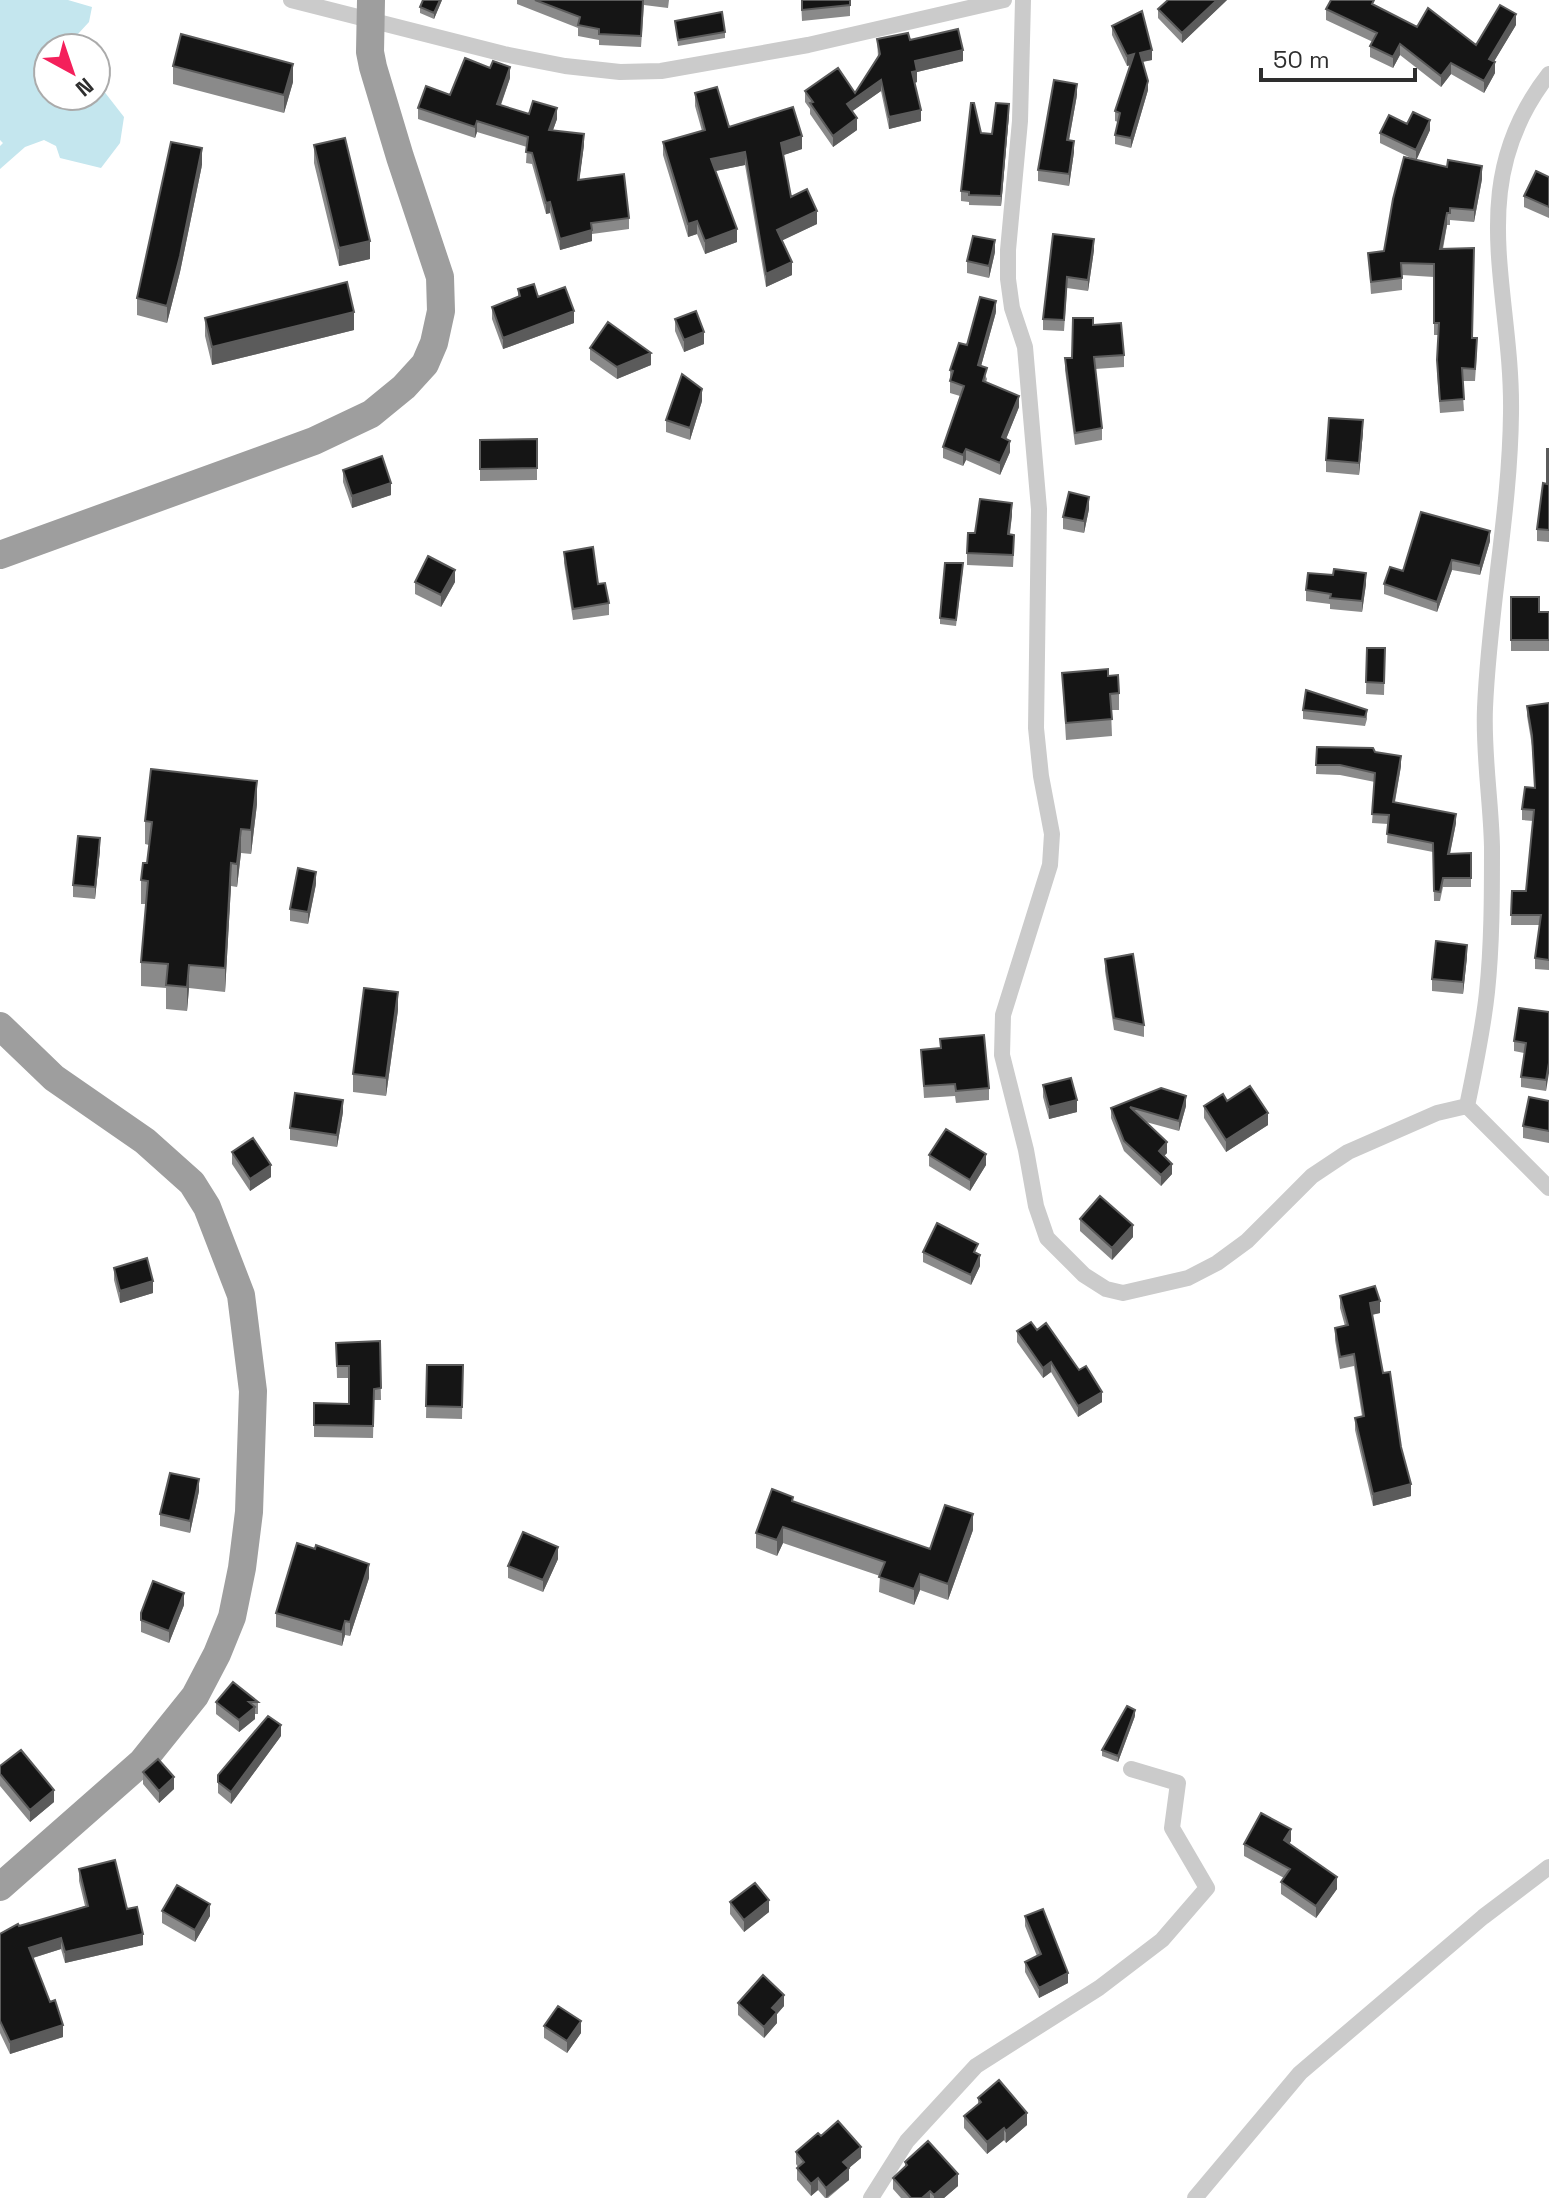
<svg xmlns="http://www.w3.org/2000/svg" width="1549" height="2198" viewBox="0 0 1549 2198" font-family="'Space Grotesk',sans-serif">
  <rect width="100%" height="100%" fill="#fff"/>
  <path fill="#c4e6ee" d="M0 0H68L92 7 89 22 65 48H48V96H96V81L124 117 120 143 101 168 60 158 56 146 44 140 25 147 0 169V146L3 143 0 140Z"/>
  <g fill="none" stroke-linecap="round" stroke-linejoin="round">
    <path stroke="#cbcbcb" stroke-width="16" d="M291 0 504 54 565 66 620 72 661 71 808 45 1004 0
      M1023 0 1020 121 1008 250V279L1012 308 1025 347 1039 509 1036 728 1041 776 1052 834 1050 865 1003 1015 1002 1055 1026 1150 1036 1206 1047 1238 1084 1275 1106 1289 1123 1293 1188 1278 1217 1263 1247 1241 1312 1176 1348 1152 1437 1113 1467 1106
      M1549 74C1462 185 1513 290 1511 413 1510 512 1489 609 1485 708 1483 754 1491 801 1492 847 1492 895 1492 945 1487 992 1483 1030 1475 1068 1467 1106L1549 1188
      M871 2198 907 2141 976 2066 1099 1988 1162 1940 1207 1888 1172 1828 1178 1783 1131 1769
      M1195 2198 1300 2073 1483 1917 1549 1867"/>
    <path stroke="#9e9e9e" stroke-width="28" d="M0 555 314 441 371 414 404 387 425 364 434 343 441 311 440 277 400 157 373 67 370 52 371 0
      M0 1026 54 1078 145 1141 192 1183 207 1207 241 1295 253 1391 249 1512 242 1568 232 1617 217 1654 195 1696 142 1762 0 1887"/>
  </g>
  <path fill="#8a8a8a" d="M442 0 434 19 420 13V7Z
    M517 0H669L668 8 644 5 641 47 599 45V40L578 36V28L517 4Z
    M801 0H850V16L802 21Z
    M1227 0 1182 43 1158 18V9Z
    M1374 5 1417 27 1476 45 1516 25 1494 61 1495 73 1484 93 1451 74 1441 87 1400 55 1393 68 1370 57V46L1373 42 1326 20V9Z
    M675 21 725 32V38L678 46Z
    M1112 26 1152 60 1143 62 1148 90 1131 148 1115 144V135L1118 122 1115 121V111L1130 65 1127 66 1112 35Z
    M877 39 910 40 963 61 917 72V82L914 83 921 121 889 129 881 91 852 111 857 130 833 147 810 114V109L805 102V91L855 93 878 57Z
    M173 66 293 82 284 113 173 84Z
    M510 78 501 105 529 114 557 119 553 130 584 145 579 180 629 218V229L592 234V241L560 250 550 213 546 214 532 164 526 163 527 147 477 132 475 138 418 119V108L450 95Z
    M695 93 729 127 802 149 783 155 791 197 817 224 782 240 792 275 766 287 745 165 715 171 737 242 705 254 697 234 688 237 663 155V142L702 131 695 106Z
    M1077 95 1069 140 1074 152 1069 186 1038 181V170Z
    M1009 114 1001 206 969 205V202L961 201V191L981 133 992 134Z
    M1407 124 1430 130 1416 160 1482 179 1474 222 1450 220V225H1447L1443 249 1477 351 1475 381H1462L1464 411 1440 413 1437 372 1439 335H1434V277L1402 275V290L1371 294 1368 253 1384 251 1413 159 1380 143V133Z
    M314 145 370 259 339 266 314 163Z
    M202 165 180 272 167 323 137 315V298Z
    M1549 177V218L1524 207V196Z
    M1053 234 1094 250 1088 291 1067 288 1064 331 1043 330V319Z
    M995 252 989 278 967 273V261Z
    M518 289 538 297 574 323 503 349 492 319V307L518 297Z
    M996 312 981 366 987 379 986 382 1019 407 1006 439 1010 452 1000 475 966 460 963 466 943 458V447L960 396 950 393V370L967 345Z
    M205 318 354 330 212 365 205 336Z
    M675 319 704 344 684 352 675 331Z
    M1093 325 1124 355V367L1095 369 1102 428V440L1075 445 1065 370V358H1072Z
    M590 348 651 365 617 379 590 360Z
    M702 401 690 440 666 432V420Z
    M1363 432 1359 475 1326 472V460Z
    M537 439V480L480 481V440Z
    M1549 449V542L1537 541V529L1547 484Z
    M343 470 391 495 352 508 343 482Z
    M1089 509 1084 533 1063 529V517Z
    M1012 515 1010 534 1014 547 1013 567 967 565V553L975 533Z
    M1490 541 1480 575 1452 570 1437 612 1384 594V584L1403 571Z
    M564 552 598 584 609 603V615L573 620 564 563Z
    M963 569 956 626 940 624V618Z
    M415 582H455L441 607 415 594Z
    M1366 584 1362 612 1330 609V604L1306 601V590Z
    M1511 597 1539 612H1549V651H1511Z
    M1367 648H1385L1384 695 1366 694Z
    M1062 673 1108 676 1119 693V710H1111L1112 736 1066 740Z
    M1549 703V970L1535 969V958L1540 925H1511L1512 891H1526L1533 821 1522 820V809L1535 788 1532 746 1527 716V706Z
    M1303 710H1367V719L1365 726 1303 719Z
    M1317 747 1375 752 1401 766 1395 802 1456 823 1450 854 1471 853V887H1443L1440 901H1434L1433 852 1387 843 1388 824 1372 823 1375 782 1340 775 1316 774Z
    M257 804 251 854 241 853 237 887 231 886 225 992 189 988 187 1011 166 1009V988L141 986V962L146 904H141V880L147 863 149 845 145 844V821Z
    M100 850 95 899 73 897V885Z
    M316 884 308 924 290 921V909Z
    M1467 957 1463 994 1432 991V979Z
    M1105 959 1144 1025V1037L1114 1030 1105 971Z
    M398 1010 386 1096 353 1092V1074Z
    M1549 1012 1546 1091 1521 1087V1077L1524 1053 1514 1051V1041Z
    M940 1039 989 1088V1100L956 1103 955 1096 924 1098 921 1050 940 1048Z
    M1043 1085 1077 1112 1049 1119 1043 1097Z
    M1227 1101 1268 1125 1226 1152 1204 1118V1106Z
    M1549 1101V1143L1523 1138V1126Z
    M1186 1106 1179 1131 1146 1122 1167 1153 1164 1156 1172 1174 1161 1186 1124 1151 1111 1118V1108Z
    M343 1112 337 1147 290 1140V1128Z
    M232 1152 271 1177 250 1191 232 1164Z
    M929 1155 986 1165 970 1191 929 1166Z
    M1080 1219 1133 1237 1112 1260 1080 1231Z
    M923 1252 978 1254 980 1266 971 1285 923 1262Z
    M114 1268 153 1293 120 1303 114 1280Z
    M1340 1296 1380 1313 1372 1315 1383 1373 1401 1447 1411 1496 1373 1506 1355 1430V1418L1362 1416 1354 1366 1340 1369 1335 1340V1328L1345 1326 1340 1308Z
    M1037 1330 1102 1402 1078 1417 1051 1372 1043 1378 1017 1342V1331Z
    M380 1341 381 1400H374L373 1438 314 1437V1403L349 1404V1378H337L336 1343Z
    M427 1365H463L462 1419 426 1418Z
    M199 1491 190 1533 160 1526V1514Z
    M793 1501 930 1549 973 1530 948 1600 920 1590 914 1605 879 1592 880 1576 783 1543 777 1556 756 1548V1533Z
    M315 1549 369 1578 350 1636 345 1635 342 1646 276 1627V1613Z
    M558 1559 543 1592 508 1578V1566Z
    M184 1605 169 1643 141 1632V1613Z
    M216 1702H258V1714H255V1719L239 1732 216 1714Z
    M1135 1716 1118 1762 1102 1756V1750Z
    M281 1736 231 1804 218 1793V1775Z
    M0 1766 54 1802 30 1822 0 1786Z
    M143 1772 174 1789 159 1803 143 1784Z
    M1291 1841 1289 1843 1337 1889 1316 1918 1281 1894V1882L1284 1878 1244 1856V1844Z
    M79 1869 127 1909 143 1945 65 1963 61 1949 33 1958 63 2037 10 2054 0 2033V1934L85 1906 79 1881Z
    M730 1902 769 1912 744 1932 730 1914Z
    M162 1911 210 1916 195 1942 162 1923Z
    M1025 1916 1068 1983 1039 1998 1025 1972V1962L1037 1956 1025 1926Z
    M738 2003 784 2006 777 2014V2023L764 2038 738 2015Z
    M544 2026 581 2033 567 2053 544 2038Z
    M978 2098 1027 2125 1006 2143 1004 2140 987 2154 964 2128V2116L978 2104Z
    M821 2136 861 2158 849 2168V2180L828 2198H825L818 2190 811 2196 797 2180V2168L798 2167 796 2164V2152Z
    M905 2162 958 2186 944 2198H901L893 2189V2178L905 2167Z"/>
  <path fill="#5b5b5b" d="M440 0H442L434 19V13Z
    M1217 0H1227L1182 43V33Z
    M1516 14V25L1489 70V59Z
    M1400 44V55L1393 68V57Z
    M963 50V61L917 72V82L912 84V72L915 61Z
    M1152 50V60L1140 62V53Z
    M1134 54V64L1127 66V56Z
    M1495 62V73L1484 93V81Z
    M1451 63V74L1441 87V76Z
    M293 64V82L284 113V95Z
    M510 67V78L497 115V104Z
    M881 80V91L847 115V104Z
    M1148 81V90L1131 148V138Z
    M1077 84V95L1067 151V140Z
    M1009 104V114L1001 206V196Z
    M557 108V119L549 141V130Z
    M921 110V121L889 129V117Z
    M857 118V130L833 147V136Z
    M1430 120V130L1416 161V150Z
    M477 121V132L475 138V127Z
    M584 134V145L578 191V180Z
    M802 136V149L781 156V143Z
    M1074 141V152L1069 186V174Z
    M202 148V165L180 272 167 323V306Z
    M745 152V165L711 172V159Z
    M1482 166V179L1474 222V210Z
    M550 202V213L546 214V203Z
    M817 211V224L777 243V230Z
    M1447 213V225L1440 261V249Z
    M697 221V234L688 237V224Z
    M737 229V242L705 254V241Z
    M592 230V241L560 250V239Z
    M1094 239V250L1088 291V280Z
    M995 240V252L989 278V266Z
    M370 241V259L339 266V248Z
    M792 262V275L766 287V274Z
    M996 301V312L978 377V365Z
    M574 311V323L503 349V338Z
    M354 312V330L212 365V347Z
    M704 332V344L684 352V340Z
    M651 353V365L617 379V367Z
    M702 389V401L690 440V428Z
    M1019 396V407L1002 449V437Z
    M1363 420V432L1359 475V463Z
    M1010 441V452L1000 475V463Z
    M966 449V460L963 466V455Z
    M391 483V495L352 508V496Z
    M1089 497V509L1084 533V521Z
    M1012 503V515L1008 546V534Z
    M1490 531V541L1480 575V566Z
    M1452 560V570L1437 612V602Z
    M455 570V582L441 607V595Z
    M1366 573V584L1362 612V601Z
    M1401 756V766L1393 811V802Z
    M257 781V804L251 854V830Z
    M1456 814V823L1448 863V854Z
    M241 829V853L237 887V864Z
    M100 838V850L95 899V887Z
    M231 863V886L225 992V968Z
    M316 872V884L308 924V912Z
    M1467 945V957L1463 994V982Z
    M189 965V988L187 1011V987Z
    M398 992V1010L386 1096V1078Z
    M1549 1063V1073L1546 1091V1080Z
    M1186 1096V1106L1179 1131V1121Z
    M343 1100V1112L337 1147V1135Z
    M1077 1100V1112L1049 1119V1107Z
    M1268 1113V1125L1226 1152V1140Z
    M1167 1142V1153L1159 1161V1151Z
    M986 1154V1165L970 1191V1180Z
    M1172 1164V1174L1161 1186V1175Z
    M271 1165V1177L250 1191V1179Z
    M1133 1225V1237L1112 1260V1248Z
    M980 1255V1266L971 1285V1275Z
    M153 1281V1293L120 1303V1291Z
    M1380 1301V1313L1370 1315V1303Z
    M1051 1362V1372L1043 1378V1368Z
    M1102 1392V1402L1078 1417V1406Z
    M199 1479V1491L190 1533V1521Z
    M1411 1484V1496L1373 1506V1494Z
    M973 1514V1530L948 1600V1584Z
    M783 1527V1543L777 1556V1540Z
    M558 1547V1559L543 1592V1580Z
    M369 1564V1578L350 1636V1622Z
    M920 1574V1590L914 1605V1589Z
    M184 1593V1605L169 1643V1631Z
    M345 1621V1635L342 1646V1632Z
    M255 1707V1719L239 1732V1720Z
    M1135 1710V1716L1118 1762V1756Z
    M281 1725V1736L231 1804V1792Z
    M174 1777V1789L159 1803V1791Z
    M54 1790V1802L30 1822V1810Z
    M1291 1829V1841L1284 1852V1840Z
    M1337 1877V1889L1316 1918V1906Z
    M769 1900V1912L744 1932V1920Z
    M210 1904V1916L195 1942V1930Z
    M143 1934V1945L65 1963V1952Z
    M61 1938V1949L29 1959V1948Z
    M1068 1973V1983L1039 1998V1988Z
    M784 1995V2006L777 2014V2023L764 2038V2027L772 2008Z
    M581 2021V2033L567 2053V2041Z
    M63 2025V2037L10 2054V2042Z
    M1027 2113V2125L1006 2143V2131Z
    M1004 2128V2140L987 2154V2142Z
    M861 2147V2158L843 2173V2162Z
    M849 2168V2180L826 2198V2188Z
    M958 2174V2186L944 2198H934V2195Z
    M818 2178V2190L811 2196V2184Z
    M930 2191V2198H922Z"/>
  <path fill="#151515" stroke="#5b5b5b" stroke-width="2" d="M423 0H440L434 13 420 7Z
    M535 0H643L641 36 599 34V29L578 25 580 17Z
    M802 0H850V5L802 10Z
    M1168 0H1217L1182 33 1158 9Z
    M1331 0H1374L1372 4 1417 27 1428 8 1476 45 1500 5 1516 14 1489 59 1495 62 1484 81 1451 63 1441 76 1400 44 1393 57 1370 46 1377 33 1326 9Z
    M1142 11 1152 50 1140 53 1148 81 1131 138 1115 135 1120 113 1115 111 1134 54 1127 56 1112 26Z
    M722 12 725 32 678 40 675 21Z
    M958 29 963 50 915 61 917 71 912 72 921 110 889 117 881 80 847 104 857 118 833 136 810 103 813 102 805 91 838 68 855 93 880 54 877 39 908 33 910 40Z
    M181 34 293 64 284 95 173 66Z
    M465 58 490 68 493 61 510 67 497 104 529 114 533 101 557 108 549 130 584 134 578 180 624 174 629 218 591 223 592 230 560 239 550 202 546 203 532 153 526 152 528 137 477 121 475 127 418 108 426 86 450 95Z
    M1054 80 1077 84 1067 140 1074 141 1069 174 1038 170Z
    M717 87 729 127 793 107 802 136 781 143 791 197 807 189 817 211 777 230 792 262 766 274 745 152 711 159 737 229 705 241 697 221 688 224 663 142 705 130 695 93Z
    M971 103H974L981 133 992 134 996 103 1009 104 1001 196 969 195V192L961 191Z
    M1413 112 1430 120 1416 150 1380 133 1389 115 1407 124Z
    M345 138 370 241 339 248 314 145Z
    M171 142 202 148 180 256 167 306 137 298Z
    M1404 157 1447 167 1448 160 1482 166 1474 210 1450 208V213H1447L1440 249 1474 248 1472 338H1477L1475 369 1462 368 1464 399 1440 401 1437 360 1439 323H1434V264L1401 263 1402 278 1371 282 1368 253 1384 251 1393 199Z
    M1536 171 1549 177V207L1524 196Z
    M1053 234 1094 239 1088 280 1067 277 1064 320 1043 319Z
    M973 236 995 240 989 266 967 261Z
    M347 282 354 312 212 347 205 318Z
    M534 284 538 297 565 287 574 311 503 338 492 307 520 296 518 289Z
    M980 297 996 301 978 365 987 368 983 381 1019 396 1002 437 1010 441 1000 463 966 449 963 455 943 447 964 386 950 381 953 371 950 370 959 343 967 345Z
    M696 311 704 332 684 340 675 319Z
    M1073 318H1093V325L1121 323 1124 355 1094 357 1102 428 1075 433 1065 358H1072Z
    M608 322 651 353 617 367 590 348Z
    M682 374 702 389 690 428 666 420Z
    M1329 418 1363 420 1359 463 1326 460Z
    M537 439V468L480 469V440Z
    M1547 449H1549V530L1537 529 1543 483 1547 484Z
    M382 456 391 483 352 496 343 470Z
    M1069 492 1089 497 1084 521 1063 517Z
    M980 499 1012 503 1008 534 1014 535 1013 555 967 553 968 533H975Z
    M1421 512 1490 531 1480 566 1452 560 1437 602 1384 584 1390 567 1403 571Z
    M593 547 598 584 605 583 609 603 573 609 564 552Z
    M428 556 455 570 441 595 415 582Z
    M945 563H963L956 620 940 618Z
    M1334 569 1366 573 1362 601 1330 598 1331 594 1306 590 1308 573 1333 575Z
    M1511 597H1539V612H1549V640H1511Z
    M1367 648H1385L1384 683 1366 682Z
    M1108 669V676L1118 675 1119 693 1110 694 1112 719 1066 723 1062 673Z
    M1306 690 1367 710 1365 717 1303 710Z
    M1549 703V960L1535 958 1541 915H1511L1512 891H1526L1534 810 1522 809 1525 787 1535 788 1532 735 1527 706Z
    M1317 747 1373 748 1375 752 1401 756 1393 802 1456 814 1448 854 1471 853V878H1443L1440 892 1434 891 1433 843 1387 834 1389 815 1372 814 1375 773 1340 765H1316Z
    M151 769 257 781 251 830 241 829 237 864 231 863 225 968 189 965 187 987 166 985 168 964 141 962 148 881 141 880 143 863H147L152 822 145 821Z
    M78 836 100 838 95 887 73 885Z
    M298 868 316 872 308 912 290 909Z
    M1436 941 1467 945 1463 982 1432 979Z
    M1133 954 1144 1025 1114 1018 1105 959Z
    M364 988 398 992 386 1078 353 1074Z
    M1519 1008 1549 1012V1063L1546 1080 1521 1077 1526 1043 1514 1041Z
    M984 1035 989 1088 956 1091 955 1084 924 1086 921 1050 941 1048 940 1039Z
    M1071 1078 1077 1100 1049 1107 1043 1085Z
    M1250 1086 1268 1113 1226 1140 1204 1106 1223 1094 1227 1101Z
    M1161 1088 1186 1096 1179 1121 1130 1107 1167 1142 1159 1151 1172 1164 1161 1175 1124 1141 1111 1108Z
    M295 1093 343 1100 337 1135 290 1128Z
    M1529 1097 1549 1101V1131L1523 1126Z
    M946 1129 986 1154 970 1180 929 1155Z
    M253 1138 271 1165 250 1179 232 1152Z
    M1100 1196 1133 1225 1112 1248 1080 1219Z
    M937 1223 978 1244 974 1252 980 1255 971 1275 923 1252Z
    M147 1258 153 1281 120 1291 114 1268Z
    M1375 1286 1380 1301 1370 1303 1383 1373 1390 1372 1401 1447 1411 1484 1373 1494 1355 1418 1364 1416 1354 1354 1340 1357 1335 1328 1348 1325 1340 1296Z
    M1031 1322 1037 1330 1046 1323 1079 1370 1086 1366 1102 1392 1078 1406 1051 1362 1043 1368 1017 1331Z
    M380 1341 381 1388 374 1389 373 1426 314 1425V1403L349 1404V1366H337L336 1343Z
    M427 1365H463L462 1407 426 1406Z
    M170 1473 199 1479 190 1521 160 1514Z
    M772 1489 793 1497 792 1501 930 1549 945 1505 973 1514 948 1584 920 1574 914 1589 879 1577 885 1562 783 1527 777 1540 756 1533Z
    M523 1532 558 1547 543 1580 508 1566Z
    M297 1543 315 1549 316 1545 369 1564 350 1622 345 1621 342 1632 276 1613Z
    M153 1581 184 1593 169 1631 141 1620V1613Z
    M233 1682 258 1702H249L255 1707 239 1720 216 1702Z
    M1127 1706 1135 1710 1118 1756 1102 1750Z
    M268 1716 281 1725 231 1792 218 1782V1775Z
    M21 1750 54 1790 30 1810 0 1774V1766Z
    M158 1759 174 1777 159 1791 143 1772Z
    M1261 1813 1291 1829 1284 1840 1337 1877 1316 1906 1281 1882 1290 1869 1244 1844Z
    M115 1860 127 1909 137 1907 143 1934 65 1952 61 1938 29 1948 50 2002 55 2000 63 2025 10 2042 0 2021V1934L18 1924 19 1926 88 1906 79 1869Z
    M755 1883 769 1900 744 1920 730 1902Z
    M177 1885 210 1904 195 1930 162 1911Z
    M1043 1909 1068 1973 1039 1988 1025 1962 1041 1954 1025 1916Z
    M763 1975 784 1995 772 2008 777 2012 764 2027 738 2003Z
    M558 2006 581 2021 567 2041 544 2026Z
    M999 2080 1027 2113 1006 2131 1004 2128 987 2142 964 2116 981 2102 978 2098Z
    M838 2121 861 2147 843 2162 849 2168 826 2188 818 2178 811 2184 797 2168 804 2162 796 2152 818 2133 821 2136Z
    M928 2141 958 2174 934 2195 930 2191 922 2198H911L893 2178 907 2165 905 2162Z"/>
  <g transform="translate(72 72) rotate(140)"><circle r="38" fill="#ffffff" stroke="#ababab" stroke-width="2"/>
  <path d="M0-6L14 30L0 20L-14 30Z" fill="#f4205b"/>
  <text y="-12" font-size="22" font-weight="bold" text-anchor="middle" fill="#2e2e2e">N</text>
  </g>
  <path d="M1261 68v12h154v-12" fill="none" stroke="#2e2e2e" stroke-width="4"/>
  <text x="1273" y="68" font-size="24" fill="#2e2e2e" stroke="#ffffff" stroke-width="6" paint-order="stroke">50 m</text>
</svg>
